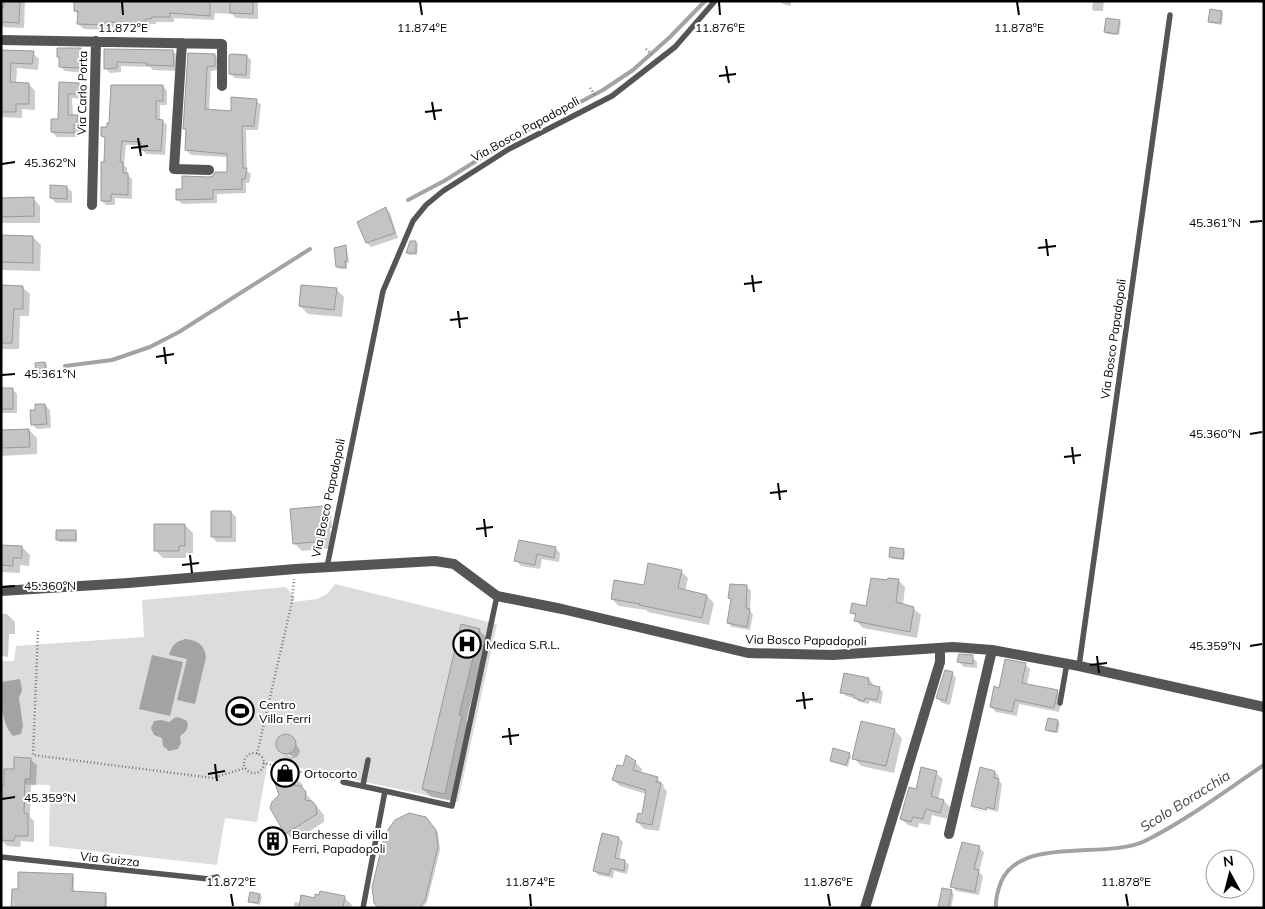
<svg xmlns="http://www.w3.org/2000/svg" width="1265" height="909" viewBox="0 0 1265 909" font-family="Mulish,sans-serif">
  <rect width="100%" height="100%" fill="#fff"/>
  <path fill="#dcdcdc" d="M335 584 497 624 458 802 268 761 257 822 225 818 217 865 49 846 50 785 1 784V661H14L16 646 144 637 142 600 286 587 295 598 293 602 317 599 327 594Z"/>
  <path fill="#a3a3a3" d="M185 639C197 640 204 644 206 657L195 704 177 700 187 659 169 655C172 645 175 642 185 639Z
    M152 655 183 662 170 716 139 709Z
    M20 679 22 690 19 698 23 726 21 734 13 736C1 723 1 699 1 682Z
    M176 717 181 718 187 721C189 729 186 732 180 736L181 743 178 749 169 751 163 746 162 738 154 735 151 728 154 721 161 720 169 722Z"/>
  <path fill="#0003" d="M1 1H25L24 28 1 27Z
    M125 1H258V19L236 18 232 14 215 13 214 20 174 18V22H156V24H150V28L110 27V30L84 29 78 24 79 15 75 11Z
    M780 1H791V6L783 4Z
    M1093 1H1104L1103 11H1094L1092 9Z
    M1221 12 1223 14 1222 25 1211 23 1209 21Z
    M1119 21 1121 23 1119 35 1107 34 1105 32Z
    M80 50 85 55V73L65 71 60 66V59L58 57Z
    M105 50 173 51 178 56V71L153 70 150 67 121 66V72L110 73 105 68Z
    M1 51 33 53 39 59 38 70 17 68 16 84H29L35 91V110L22 109V118L1 117Z
    M189 54 215 55 219 60V70L211 71 209 111 232 112 256 100 261 105 258 130H246L247 171 251 174 249 183H246V193L217 194V203L182 204 177 199 184 190 209 178 228 173V157L191 155 186 150 187 131 185 129Z
    M247 56 251 60 250 79 235 78 230 74Z
    M60 83 79 85 84 90V99L72 98 73 116H77L82 121V129H79V137H57L52 132 59 121Z
    M163 86 167 91V105H160V121H163L167 125 165 155 146 154 142 149V145H126L124 165 127 168V174L132 179V199L115 198V205H106L102 201 106 140 102 136 108 128Z
    M67 187 72 192V203H56L51 198Z
    M33 198 40 206V223H1V199Z
    M386 209 390 213 398 238 371 247 367 243Z
    M1 236 33 237 41 245 40 271 1 270Z
    M415 242 418 244 417 255H409L407 253Z
    M345 247 347 249 349 263H347V269H340L337 267Z
    M1 288H23L30 294 29 316H20L19 349H1Z
    M336 289 344 297 342 317 308 314 300 306Z
    M45 363 47 366 48 374 40 375 37 373Z
    M1 389H12L17 394V413H1Z
    M45 405 50 410 51 428 37 429 32 424 37 411Z
    M29 430 37 438V454L1 456V431Z
    M324 507 331 515 332 528H330L332 548 302 551 294 543Z
    M231 512 236 517V542H217L212 537Z
    M185 525 193 533V553H186V558H163L155 550Z
    M75 532 77 534V542H60L57 540Z
    M520 541 555 548 560 553 559 562 542 559 540 569 521 566 516 560Z
    M1 546 22 547 30 555 29 566 20 565V573L1 572Z
    M903 550 905 552 904 560 893 559 890 557Z
    M681 571 688 578 685 591 707 596 714 603 709 625 648 612 646 610 619 606 612 599Z
    M898 580 905 587 903 605 914 609 921 615 917 638 863 628 856 621 857 618 851 612 867 608 888 582Z
    M747 587 751 591 750 611 753 614 750 630 732 627 728 623 732 600 729 598Z
    M1 614H7L15 622V634H9L8 657 1 656Z
    M479 630 487 638 466 721 470 724 452 801 431 797 423 789Z
    M972 657 977 662V668L964 667 959 662Z
    M1025 664 1030 669 1027 685 1057 691 1062 696 1059 712 1019 704 1017 716 996 712 991 707Z
    M952 673 956 678 950 705 942 703 937 698Z
    M869 679 873 684 872 687 879 688 883 692 881 704 869 701V704L859 702 856 699 846 696 842 692Z
    M1057 721 1060 723 1058 733 1049 732 1047 730Z
    M894 730 902 738 894 773 861 766 854 758Z
    M285 735 291 737 300 750 298 756 292 759 285 756 284 755 292 758 293 756 281 751V752L277 744 279 739Z
    M849 754 851 756 848 767 833 762 831 760Z
    M30 759 37 765 36 785H31L30 817 34 821V842L21 841 20 847 7 846 1 840 5 786 15 770Z
    M635 762 642 769 641 774 657 778 664 785 663 787 667 791 659 831 644 829 637 822 643 815 646 794 620 786 613 780 623 768Z
    M286 769 303 785 302 789 324 815V822L294 841 286 833 281 795Z
    M995 772 999 776 998 780 1002 784 998 812 975 806V809L990 813 976 810 972 806Z
    M936 773 943 779 938 799 944 801 950 807 947 819 932 815 930 825 919 823 918 828 908 825 901 819 917 791Z
    M428 820 438 833 440 850 427 902 422 908H379Z
    M602 835 619 838 623 842 619 860 625 861 629 865 627 874 614 871 613 878 598 875 595 871Z
    M979 848 984 852 979 872 983 876 979 895 956 891 952 886Z
    M72 875 74 877V892L105 894 107 896V908H13Z
    M951 891 954 894 951 908H939Z
    M260 895 262 897 260 905 252 903 249 901Z
    M345 898 352 905 351 908H293L295 902 301 903 316 899Z"/>
  <g fill="none" stroke-linecap="round" stroke-linejoin="round">
    <path stroke="#a3a3a3" stroke-width="4" d="M408 200 444 181 513 138 603 90 633 70 670 37 705 1
      M65 366 112 360 150 347 179 332 310 249
      M996 908C995 899 998 890 1001 882 1021 835 1106 860 1145 841 1187 820 1225 791 1264 765"/>
  </g>
  <path fill="#c4c4c4" stroke="#999" d="M4 1H20L19 23 1 22V7H4Z
    M74 1H210V16L170 13V17H152L151 19H146L145 23 105 22V25L77 24 78 11H74Z
    M230 1H253V14L230 13Z
    M1210 9 1222 11 1220 23 1208 22Z
    M1106 18 1120 20 1117 34 1104 32Z
    M57 48H81L80 68 59 67V57H57Z
    M104 49 173 50 174 66 146 65 147 63 117 62V68L104 69Z
    M1 50 34 51 32 64 11 63 10 82 29 83V104H16V112H1Z
    M188 53 215 54V66L207 67 205 109 231 111V97L257 99 254 126H242L243 168H247L245 179H242V189L213 190V199L176 200V189H182V176L209 177 213 176 215 172H227V154L185 150 186 129H183Z
    M232 54 247 55 246 75 229 74V55Z
    M59 82 79 83V94H68V115H78L77 125H74V133L51 132V119H58Z
    M111 85H163V101H156V119L163 120 161 151 140 150 141 142 122 141 120 162H123V173H128V195L111 194V201H101V162H104L105 137 101 136V127H107V123H109Z
    M50 185 67 186V199L50 198Z
    M34 197V216L1 217V198Z
    M386 207 395 233 366 243 357 222Z
    M1 235 33 236V263L1 262Z
    M410 241H416V253H406Z
    M346 245 347 261H345L346 267H336L334 248Z
    M1 285 23 286V309H14L12 343H1Z
    M301 285 337 288 334 310 299 306Z
    M45 362 46 372 36 373 35 363Z
    M1 388H13V409H1Z
    M35 404H45L47 424 31 425 30 410H35Z
    M29 429 30 447 1 448V430Z
    M324 506 325 520H323L324 541 293 544 290 509Z
    M211 511H231V537H211Z
    M154 524H185V546H179V551H154Z
    M56 530H76V540H56Z
    M519 540 556 547 554 558 537 554 535 565 514 561Z
    M1 545 22 546V558H13V566L1 565Z
    M890 547 904 549 903 559 889 557Z
    M648 563 682 570 678 588 707 595 702 618 639 605 640 604 611 599 614 580 644 585Z
    M871 578 887 580 888 578 899 579 896 602 914 607 910 632 854 621 856 614 850 613 852 603 866 606Z
    M730 584 747 585 746 608 750 609 747 627 727 623 731 599 728 598Z
    M461 624 480 629 459 715H462L445 794 422 789Z
    M959 654 973 655V664L957 662Z
    M1005 659 1026 663 1022 683 1058 690 1054 708 1015 700 1012 712 990 707 994 686 999 688Z
    M945 670 953 672 946 701 936 698Z
    M844 673 869 678 868 684 880 687 877 700 865 698 864 701 854 698V695L840 693Z
    M1048 718 1058 720 1056 732 1045 730Z
    M861 721 895 729 886 766 852 759Z
    M276 744a10 10 0 1 1 20 0a10 10 0 1 1-20 0Z
    M833 748 850 753 846 765 830 761Z
    M626 755 636 761 633 770 658 777 656 782 661 783 652 825 636 822 638 813 642 814 646 790 612 780 617 765 623 766Z
    M14 757 31 758 30 779H25L24 813 28 814V836H15L14 841 1 840V785H4V769H14Z
    M286 767 295 776 294 785 301 786 306 792 305 800 312 801 316 806 317 814 285 834 270 808 272 802 279 795 274 780 276 775Z
    M921 767 937 771 931 796 944 800 940 813 926 809 923 819 913 817 911 822 900 819 909 787 916 789Z
    M980 767 995 771 994 778 999 779 994 809 987 807 986 810 971 806Z
    M409 813 426 817 436 830 438 847 425 900 419 908H378L374 903 372 887 385 834 395 820Z
    M602 833 619 837 615 858 625 860 624 871 611 868 609 875 593 871Z
    M962 842 980 846 974 869 979 870 975 892 950 887Z
    M18 872 73 874 72 891 106 893 105 908H11L12 889H18Z
    M942 888 952 890 948 908H938Z
    M320 891 345 896 343 908H299L301 895 315 898V894L319 895Z
    M250 892 260 894 258 903 248 902Z"/>
  <g fill="none" stroke-linecap="round" stroke-linejoin="round">
    <path stroke="#777" stroke-width="2.5" stroke-dasharray="1 2.5" stroke-linecap="butt" d="M646 49 652 55
      M590 88 595 95
      M38 631 33 755 213 778 245 768
      M244 763a10 10 0 1 1 20 0a10 10 0 1 1-20 0Z
      M257 754 292 602 294 579
      M263 763 335 780"/>
    <path stroke="#555" stroke-width="5.5" d="M327 567 383 291 413 221 426 205 443 191 509 149 612 96 675 47 715 1
      M1079 666 1170 15
      M1060 703 1067 663
      M343 782 385 791
      M363 785 368 760
      M1 857 209 879 217 877
      M363 908 385 791 452 806 497 596"/>
    <path stroke="#555" stroke-width="10" d="M1 40 222 44V86
      M182 43 174 169 209 170
      M92 205 96 41
      M1 591 128 583 295 569 435 561 454 564 497 596 562 609 748 653 833 655 953 647 992 650 1079 666 1264 707
      M949 834 992 650
      M865 908 940 662V649"/>
  </g>
  <path fill="none" stroke="#000" stroke-width="2" d="M122 2 123 15M420 2 422 15M719 2 720 15M1017 2 1019 15M726 66 729 83M719 76 736 74M432 102 435 120M425 112 442 110M138 138 141 156M131 148 148 146M2 164 15 162M1250 222 1262 221M1046 239 1048 256M1038 248 1056 246M752 275 754 292M744 284 762 282M458 311 460 328M450 320 468 318M164 347 166 364M156 357 174 354M2 375 15 374M1250 434 1262 432M1072 447 1074 464M1064 457 1081 455M778 483 780 500M770 493 787 491M484 519 486 537M476 529 493 527M190 555 192 573M182 565 199 563M2 587 15 586M1250 646 1262 644M1097 656 1099 673M1090 665 1107 663M803 692 805 709M796 701 813 699M509 728 511 745M502 737 519 735M215 764 217 781M208 774 225 771M2 799 15 797M231 894 233 906M530 894 531 906M828 894 830 906M1126 894 1128 906"/>
  <defs>
    <g id="hospital-ring" transform="scale(1.4375)"><circle r="9.5" fill="#fff" stroke="#000" stroke-width="1.5"/><path d="M-5-5h3v3.5h4V-5h3V5h-3V1.5h-4V5h-3Z" fill="#000"/></g>
    <g id="stadium-ring" transform="scale(1.4375)"><circle r="9.5" fill="#fff" stroke="#000" stroke-width="1.5"/><path d="M0-5a6.5 5 0 1 0 0 10a6.5 5 0 1 0 0-10ZM-3.5-1.8h7v3.6h-7Z" fill="#000"/></g>
    <g id="shop-ring" transform="scale(1.4375)"><circle r="9.5" fill="#fff" stroke="#000" stroke-width="1.5"/><path d="M-5-2.5h2.3a2.7 3.5 0 0 1 5.4 0H5L5.5 6h-11ZM-1.5-2.5h3a1.5 2.3 0 0 0-3 0Z" fill="#000"/></g>
    <g id="building-ring" transform="scale(1.4375)"><circle r="9.5" fill="#fff" stroke="#000" stroke-width="1.5"/><path d="M-4-6H4V6H1V3H-1V6H-4ZM-2.5-4.3h1.7v1.8h-1.7ZM.8-4.3h1.7v1.8H.8ZM-2.5-1h1.7V.8h-1.7ZM.8-1h1.7V.8H.8Z" fill="#000"/></g>
  </defs>
  <g fill-rule="evenodd">
    <use href="#hospital-ring" x="467" y="644"/>
    <use href="#stadium-ring" x="240" y="711"/>
    <use href="#shop-ring" x="285" y="773"/>
    <use href="#building-ring" x="273" y="841"/>
  </g>
  <g text-anchor="middle" dominant-baseline="central" stroke-width="4" stroke-linejoin="round" paint-order="stroke">
    <g font-size="12" fill="#000" stroke="#fff">
      <text transform="translate(82 93) rotate(-89)">Via Carlo Porta</text>
      <text transform="translate(525 129) rotate(-29)">Via Bosco Papadopoli</text>
      <text transform="translate(1113 339) rotate(-82)">Via Bosco Papadopoli</text>
      <text transform="translate(328 498) rotate(-78)">Via Bosco Papadopoli</text>
      <text transform="translate(806 640) rotate(1)">Via Bosco Papadopoli</text>
      <text transform="translate(110 859) rotate(6)">Via Guizza</text>
    </g>
    <g font-size="12" fill="#000" stroke="#fff" text-anchor="start">
      <text x="486" y="644">Medica S.R.L.</text>
      <text x="259" y="704">Centro<tspan x="259" dy="14">Villa Ferri</tspan></text>
      <text x="304" y="773">Ortocorto</text>
      <text x="292" y="834">Barchesse di villa<tspan x="292" dy="14">Ferri, Papadopoli</tspan></text>
    </g>
    <g font-size="14" font-style="italic" fill="#444" stroke="#fff">
      <text transform="translate(1185 801) rotate(-32)">Scolo Boracchia</text>
    </g>
  </g>
  <g font-size="12" text-anchor="middle" fill="#000" stroke="#fff" stroke-width="4" stroke-linejoin="round" paint-order="stroke">
    <text x="123" y="32">11.872°E</text>
    <text x="422" y="32">11.874°E</text>
    <text x="720" y="32">11.876°E</text>
    <text x="1019" y="32">11.878°E</text>
    <text x="50" y="167">45.362°N</text>
    <text x="1215" y="227">45.361°N</text>
    <text x="50" y="378">45.361°N</text>
    <text x="1215" y="438">45.360°N</text>
    <text x="50" y="590">45.360°N</text>
    <text x="1215" y="650">45.359°N</text>
    <text x="50" y="802">45.359°N</text>
    <text x="231" y="886">11.872°E</text>
    <text x="530" y="886">11.874°E</text>
    <text x="828" y="886">11.876°E</text>
    <text x="1126" y="886">11.878°E</text>
  </g>
  <rect width="1265" height="909" fill="none" stroke="#000000" stroke-width="5"/>
  <g transform="translate(1230 874) rotate(353)"><circle r="24" fill="#ffffff" stroke="#999999"/>
  <path d="M0-4L9 19L0 12L-9 19Z" fill="#000000"/>
  <text y="-8" font-size="14" font-weight="bold" text-anchor="middle" fill="#000000">N</text>
  </g>
</svg>
